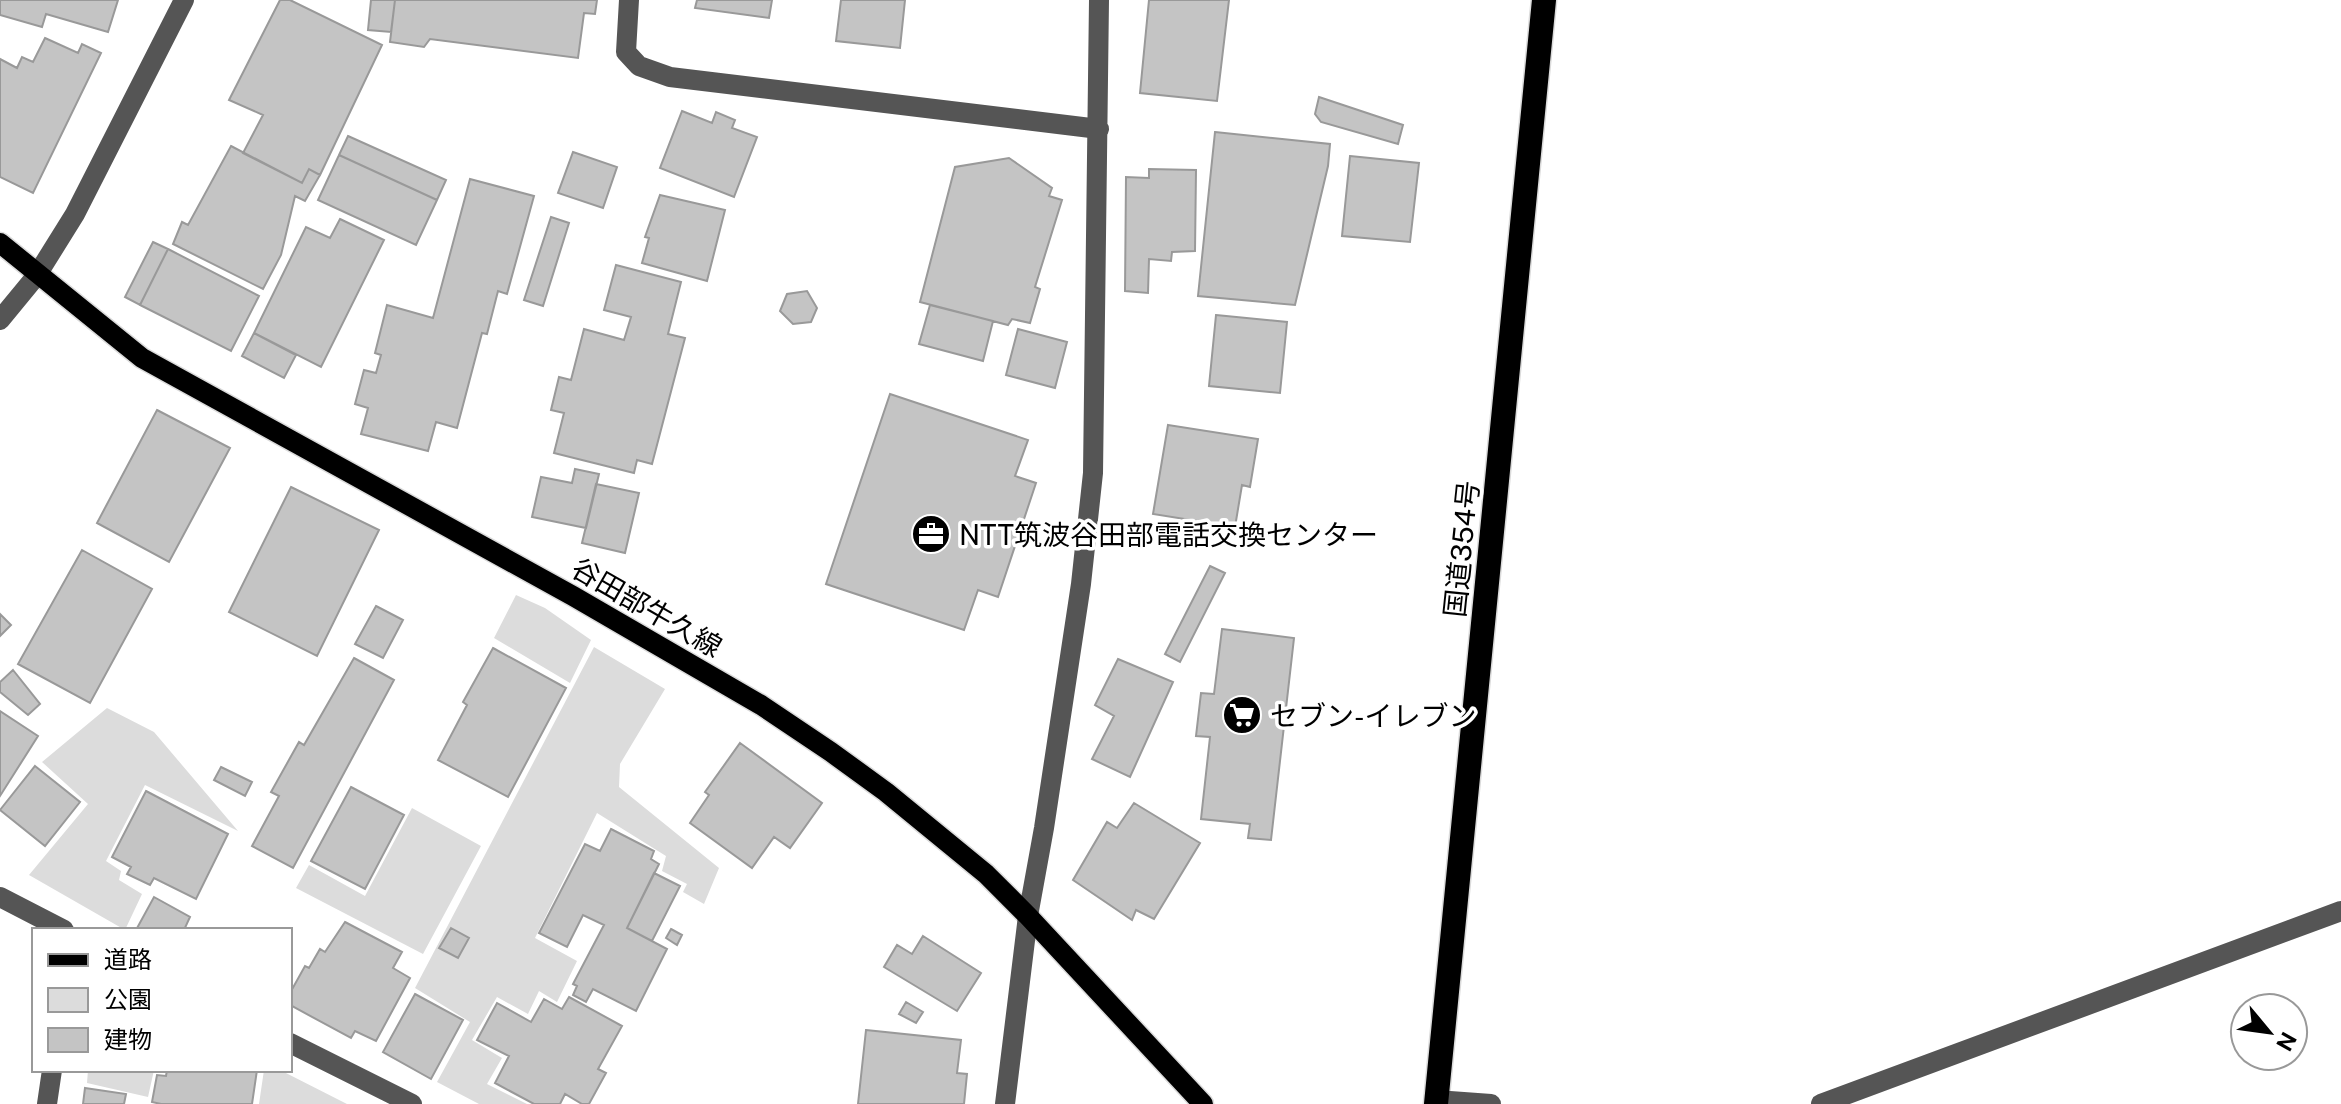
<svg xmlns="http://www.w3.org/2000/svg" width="2341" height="1104" viewBox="0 0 2341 1104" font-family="'Public Sans','Noto Sans JP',sans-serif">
  <rect width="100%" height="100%" fill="#fff"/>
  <path fill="#dcdcdc" d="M516 595 545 608 591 640 570 683 494 638Z
    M594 647 665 689 620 764 619 787 719 868 704 904 683 892 687 884 662 871 666 856 597 813 535 938 577 961 557 1002 539 991 528 1014 497 997 472 1040 502 1058 487 1084 527 1104H479L437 1082 470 1022 415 988Z
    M107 708 154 732 238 831 145 785 106 861 121 871 119 880 142 894 125 930 29 875 88 804 42 762Z
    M412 808 481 846 423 954 296 888 309 865 365 896Z
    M88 1070H154L148 1097 87 1083Z
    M264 1070H280L347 1104H259Z"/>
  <path fill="#c4c4c4" stroke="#999" stroke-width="2" d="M0 0H118L108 32 46 14 42 27 0 15Z
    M280 0H290L382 45 320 175 309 169 302 183 243 153 263 115 229 100Z
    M371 0H395L391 32 368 30Z
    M395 0H597L595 14 584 13 578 58 430 39 424 47 390 42Z
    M697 0H772L769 18 695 8Z
    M841 0H905L900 48 836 41Z
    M1149 0H1229L1217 101 1140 93Z
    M45 38 78 53 82 44 101 53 33 193 0 177V59L17 68 22 57 33 62Z
    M1319 97 1403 125 1398 144 1321 122 1315 114Z
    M682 111 712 123 716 112 735 120 732 128 757 137 734 197 660 168Z
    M1215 132 1330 144 1328 166 1295 305 1198 296Z
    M348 136 446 180 437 200 339 155Z
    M231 146 302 183 309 169 320 175 305 201 295 196 281 255 263 289 173 244 182 222 188 225Z
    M573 152 617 167 603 208 558 193Z
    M339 155 437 200 416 245 318 200Z
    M1350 156 1419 163 1410 242 1342 236Z
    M1009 158 1052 188 1049 196 1062 200 1035 287 1040 289 1030 323 1012 319 1008 325 920 302 955 167Z
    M1149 169 1196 170 1195 251 1172 252 1171 261 1149 259 1148 293 1125 291 1126 177 1149 178Z
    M470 179 534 196 507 294 498 291 487 334 482 333 457 428 436 422 428 451 361 434 368 408 355 404 364 370 376 373 381 355 375 353 387 305 433 318Z
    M660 195 725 210 707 281 642 263 649 238 645 237Z
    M551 217 569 223 543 306 524 300Z
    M340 219 384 240 321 367 254 333 306 227 330 238Z
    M153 242 168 249 140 305 125 297Z
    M168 249 259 296 231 351 140 305Z
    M616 265 681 282 668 334 685 338 652 464 637 460 634 473 554 453 564 413 551 410 559 377 571 380 584 329 624 340 631 317 604 310Z
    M807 291 817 308 811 322 793 324 780 311 787 294Z
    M930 305 993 321 983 361 919 344Z
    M1216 315 1287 322 1280 393 1209 386Z
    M1018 329 1067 342 1055 388 1006 375Z
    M254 333 296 355 284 378 242 356Z
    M890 394 1028 440 1015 476 1036 483 998 597 978 590 964 630 826 584Z
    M157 410 230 448 169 562 97 523Z
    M1168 425 1258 439 1250 487 1242 485 1235 527 1153 514Z
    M575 469 599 474 586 528 532 517 541 477 572 483Z
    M596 484 639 493 625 553 582 543Z
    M291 487 379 530 317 656 229 612Z
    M82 550 152 589 90 703 18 664Z
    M1210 566 1225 573 1180 662 1165 654Z
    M376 606 403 620 383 658 355 644Z
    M0 614 11 625 0 636Z
    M1222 629 1294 638 1271 840 1248 838 1250 824 1201 819 1210 737 1196 736 1201 693 1214 694Z
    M493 648 566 688 508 797 438 760 467 705 463 702Z
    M354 658 394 680 293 868 252 846 279 796 271 792 299 742 304 745Z
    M1118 659 1173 682 1130 777 1092 759 1114 716 1095 705Z
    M13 670 40 704 28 715 0 692V682Z
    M0 711 38 736 0 796Z
    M740 743 822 803 790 848 774 837 752 868 690 823 709 795 705 792Z
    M35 766 80 802 45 846 0 810Z
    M221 767 252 782 245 796 214 780Z
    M351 787 404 815 365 889 311 861Z
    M146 791 228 834 196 899 154 878 150 885 127 874 131 867 112 857Z
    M1134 803 1200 843 1154 919 1136 910 1132 920 1073 880 1107 822 1117 828Z
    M611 829 654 851 651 859 659 864 627 928 667 949 636 1011 593 989 586 1002 573 995 577 986 573 984 604 925 583 915 567 947 539 933 585 844 600 851Z
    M654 873 680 886 652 941 627 928Z
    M154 897 190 917 184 930H136Z
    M345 922 402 952 393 968 410 978 376 1041 355 1031 351 1038 290 1005V993L305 966 309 968 320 949 325 952Z
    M451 928 469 938 458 958 439 948Z
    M671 929 682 935 677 945 666 938Z
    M923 936 981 973 957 1011 884 967 897 945 912 954Z
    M415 994 463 1020 431 1079 383 1052Z
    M569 997 622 1026 598 1069 606 1073 589 1104H582L565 1094 560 1104H534L495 1083 509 1056 477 1040 497 1003 531 1022 544 999 562 1009Z
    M906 1002 923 1012 916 1023 899 1014Z
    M866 1030 961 1040 957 1073 967 1074 964 1104H858Z
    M167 1070H257L252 1104H161L152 1102 157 1075 166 1076Z
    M85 1088 126 1094 124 1104H83Z"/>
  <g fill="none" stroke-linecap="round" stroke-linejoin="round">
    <g stroke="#dbdbdb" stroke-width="23">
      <path id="major" d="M0 243 142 358 573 596 761 705 831 752 886 792 986 874 1028 916 1203 1104"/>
    </g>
    <g stroke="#dbdbdb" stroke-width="27">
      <path id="highway" d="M1436 1104 1544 0"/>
    </g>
    <path stroke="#555" stroke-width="20" d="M629 0 626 52 639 66 670 77 1099 129
      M0 320 37 275 75 214 184 0
      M0 897 64 930
      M290 1043 412 1104
      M1436 1100 1491 1104
      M47 1104 52 1070
      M1005 1104 1028 916 1044 828 1081 584 1093 473 1099 0
      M1821 1104 2341 911"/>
    <use href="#major" stroke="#000" stroke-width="20"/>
    <use href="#highway" stroke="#000" stroke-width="24"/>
  </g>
  <defs>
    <g id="office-disc" transform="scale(2)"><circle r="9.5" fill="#000" stroke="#fff"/><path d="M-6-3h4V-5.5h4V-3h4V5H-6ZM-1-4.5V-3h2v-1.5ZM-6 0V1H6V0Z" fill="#fff"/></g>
    <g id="supermarket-disc" transform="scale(2)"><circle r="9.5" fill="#000" stroke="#fff"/><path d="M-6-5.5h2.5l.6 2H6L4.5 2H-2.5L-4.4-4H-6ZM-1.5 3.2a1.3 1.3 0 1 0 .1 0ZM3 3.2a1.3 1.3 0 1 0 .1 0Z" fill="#fff"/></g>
  </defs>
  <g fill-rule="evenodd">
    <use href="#office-disc" x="931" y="534"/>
    <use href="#supermarket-disc" x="1242" y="715"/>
  </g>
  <g text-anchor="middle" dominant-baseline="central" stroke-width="7" stroke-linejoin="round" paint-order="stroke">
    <g font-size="28" fill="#000" stroke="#fff" text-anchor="start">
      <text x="959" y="534">NTT筑波谷田部電話交換センター</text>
      <text x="1270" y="715">セブン-イレブン</text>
    </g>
    <g font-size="28" fill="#000" stroke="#fff">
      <text transform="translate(1461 549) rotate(-84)">国道354号</text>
      <text transform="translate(647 607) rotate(30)">谷田部牛久線</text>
    </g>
  </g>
  <rect x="32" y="928" width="260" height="144" fill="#ffffff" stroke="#999999" stroke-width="2"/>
  <rect x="48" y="954" width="40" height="12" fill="#000000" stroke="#999999" stroke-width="2"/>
  <text x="104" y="968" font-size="24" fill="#000000">道路</text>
  <rect x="48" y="988" width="40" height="24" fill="#dcdcdc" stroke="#999999" stroke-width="2"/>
  <text x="104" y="1008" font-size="24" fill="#000000">公園</text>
  <rect x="48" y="1028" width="40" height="24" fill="#c4c4c4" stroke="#999999" stroke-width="2"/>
  <text x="104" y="1048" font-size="24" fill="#000000">建物</text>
  <g transform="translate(2269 1032) rotate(119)"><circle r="38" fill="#ffffff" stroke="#999999" stroke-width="2"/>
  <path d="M0-6L14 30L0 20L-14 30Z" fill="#000000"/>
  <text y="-12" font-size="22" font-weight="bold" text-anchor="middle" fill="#000000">N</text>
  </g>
</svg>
